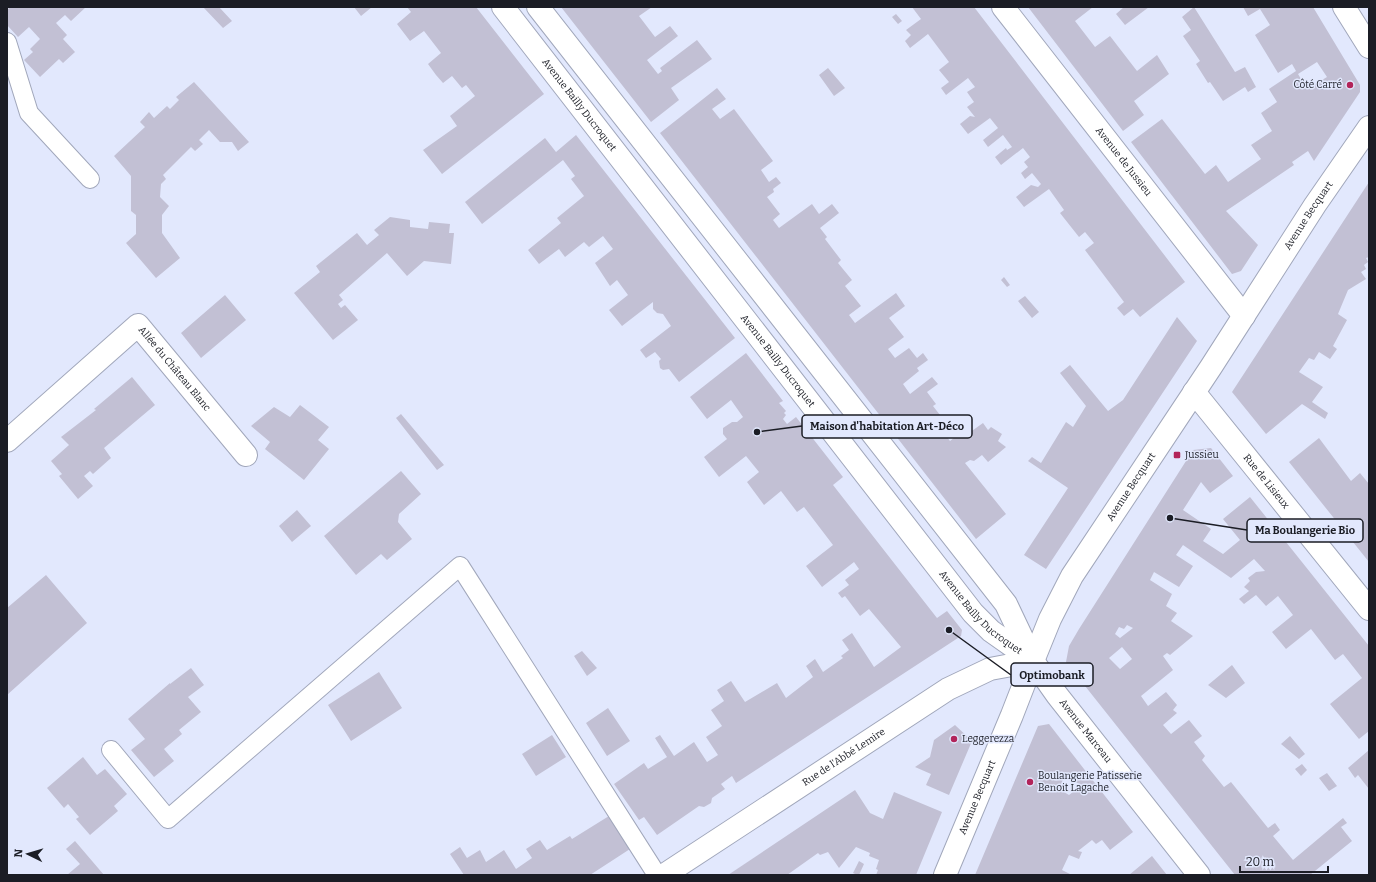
<svg xmlns="http://www.w3.org/2000/svg" width="1376" height="882" viewBox="0 0 1376 882" font-family="Bitter,serif">
  <rect width="100%" height="100%" fill="#e2e8fd"/>
  <path fill="#c2c0d4" fill-rule="evenodd" d="M10 7H86L71 21 65 15 56 23 67 35 63 39 75 52 63 63 59 59 40 77 24 60 33 52 30 49 40 39 29 27 18 37 7 25V10Z
    M203 7H219L232 21 223 28Z
    M354 7H372L361 16Z
    M407 7H476L544 94 442 174 423 150 457 126 450 116 475 96 466 85 462 88 452 76 443 83 436 75 428 64 441 53 424 31 410 41 397 24 411 12Z
    M561 7H652L639 16 655 37 670 26 678 36 647 60 658 74 662 71 660 68 697 40 712 59 671 88 679 100 651 122Z
    M912 7H974L1185 282 1140 317 1133 309 1124 316 1117 308 1124 302 1085 250 1094 243 1085 232 1079 237 1060 213 1064 210 1049 189 1024 207 1016 197 1031 185 1038 187 1041 184 1032 173 1025 179 1021 173 1028 167 1024 162 1030 157 1023 148 1001 165 995 157 1006 148 1007 150 1012 147 1003 135 988 147 983 140 998 128 990 118 968 134 960 124 970 116 975 117 967 107 974 102 967 92 975 87 968 78 946 95 941 88 949 82 939 70 949 62 928 34 910 48 905 41 911 35 906 30 921 19Z
    M1028 7H1093L1075 21 1095 47 1110 36 1137 71 1157 55 1169 74 1134 101 1144 115 1123 131Z
    M1124 7H1149L1125 25 1116 14Z
    M1194 7 1235 72 1245 67 1256 87 1248 92 1245 87 1223 101 1210 82 1208 83 1196 64 1200 61 1183 36 1191 30 1182 17Z
    M1243 7H1313L1360 85V92L1314 161 1308 151 1292 162 1294 165 1226 211 1258 245 1241 271 1232 274 1131 142 1162 119 1205 174 1216 165 1228 182 1261 159 1251 145 1272 131 1261 113 1277 102 1269 89 1296 71 1292 64 1278 73 1255 35 1270 25 1260 9 1248 16ZM1317 62 1327 77 1307 89 1298 74Z
    M896 14 902 21 898 24 892 17Z
    M828 68 845 88 834 96 819 75Z
    M194 82 249 142 238 151 232 142H220L209 130 199 140 203 144 195 151 191 147 163 175 166 179 161 184 160 197 169 206 162 215V233L180 258 156 278 126 243 136 234V215L131 211V176L114 156 145 127 140 122 149 112 154 118 167 106 170 109 179 100 176 97Z
    M717 88 726 99 712 109 720 119 734 109 773 161 761 170 769 182 776 177 781 183 773 189 774 192 767 197 780 214 773 220 779 228 812 204 819 214 832 204 839 213 820 228 827 237 825 239 841 260 838 263 852 280 845 286 861 306 849 315 855 323 896 293 905 306 889 318 904 337 888 349 895 358 909 348 917 358 923 353 928 360 917 368 919 371 903 384 910 394 932 377 938 384 927 392 936 404 933 406 940 415 932 421 941 434 943 432 950 441 959 434 962 438 983 423 988 430 991 427 1002 434 998 441 1006 447 988 462 982 455 974 461 970 460 965 463 1006 514 976 539 660 133Z
    M576 135 735 338 679 382 669 369 663 370 660 368 659 361 661 359 655 352 646 358 640 350 671 326 663 314 657 313 653 309V302L622 326 609 310 628 295 617 280 610 286 595 263 613 249 603 236 589 247 584 242 565 257 559 249 539 264 528 250 561 223 557 218 584 196 571 179 575 176 563 160 482 224 465 202 545 138 556 152Z
    M1369 182V257L1366 258 1368 262 1364 265 1366 269 1361 272 1366 279 1348 290 1338 314 1347 320 1333 346 1337 349 1330 359 1319 352 1314 360 1309 358 1299 372 1323 387 1312 402 1328 413 1325 419 1302 404 1266 434 1232 392Z
    M390 217 410 220V227L428 229 429 222 450 224 449 233H454L451 264 424 261 407 276 387 253 339 295 343 300 338 304 341 308 345 305 358 320 333 340 294 293 320 272 316 266 357 233 367 245 379 235 374 230Z
    M1004 277 1010 285 1007 287 1001 280Z
    M225 295 246 320 201 358 181 333Z
    M1025 296 1039 312 1032 318 1018 301Z
    M1177 317 1197 341 1046 569 1024 555 1068 488 1028 461 1032 457 1041 463 1066 422 1073 427 1086 406 1060 373 1070 365 1108 411 1123 400Z
    M746 353 783 401 779 403 786 411 784 413 786 415 783 419 787 424 796 417 843 477 833 485 937 618 947 611 962 630 961 636 736 783 732 776 721 784 725 789 712 798 711 803 704 807 699 806 657 835 644 817 639 820 614 784 644 763 648 769 667 757 655 738 660 735 674 756 694 742 707 762 718 755 706 737 722 726 711 710 724 701 717 690 731 681 745 702 777 683 786 698 813 677 806 666 815 659 823 672 843 658 841 656 849 650 842 640 852 633 874 667 901 647 869 609 860 616 845 596 842 598 838 593 849 585 845 580 859 569 854 562 822 587 806 566 833 545 804 507 797 512 781 491 764 505 747 482 759 472 746 456 719 477 704 457 727 439 723 434V428L732 422H737L743 417 731 400 707 419 690 397Z
    M132 377 155 405 104 448 111 458 93 474 90 471 84 476 93 486 78 499 59 476 62 474 51 461 69 445 61 437 96 410 94 409Z
    M300 405 329 427 318 440 329 449 304 480 265 449 270 442 251 426 274 407 290 417Z
    M401 414 444 465 437 470 396 418Z
    M1319 438 1351 481 1360 473 1369 484V562L1289 462Z
    M1211 448 1233 476 1210 493 1201 482 1183 510 1211 529 1203 541 1223 554 1240 540 1223 519 1250 497 1369 646V731L1359 739 1330 704 1362 678 1343 654 1335 660 1311 629 1286 649 1272 632 1293 615 1278 596 1266 606 1256 595 1244 604 1239 599 1249 591 1244 587 1250 581 1248 578 1256 572 1265 571 1254 559 1231 578 1183 545 1176 555 1193 566 1179 587 1154 572 1150 580 1172 594 1166 606 1177 613 1171 621 1193 636 1170 655 1167 653 1163 656 1173 670 1141 696 1148 706 1166 692 1177 705 1173 710 1177 713 1163 725 1171 734 1189 720 1202 736 1194 742 1205 756 1202 760 1224 787 1231 782 1268 828 1275 823 1280 830 1273 836 1293 860 1343 818 1347 823 1341 827 1352 841 1310 875H1235L1066 662 1069 646 1079 629 1193 450ZM1127 625 1133 628 1120 638 1115 634 1119 627 1124 629ZM1122 647 1132 659 1120 669 1109 658Z
    M401 471 421 494 399 514 398 522 412 539 387 560 381 554 356 575 324 536Z
    M297 510 311 526 292 542 279 526Z
    M46 575 87 623 7 695V608Z
    M582 651 597 668 587 676 574 656Z
    M1232 665 1245 683 1226 698 1208 685Z
    M191 668 204 685 188 697 201 712 179 730 182 734 164 749 174 761 154 777 131 750 145 739 128 719 170 683V684Z
    M379 672 402 708 351 741 328 705Z
    M608 708 630 741 607 756 586 723Z
    M1049 724 1133 832 1110 850 1102 840 1096 844 1092 840 1078 851 1082 852 1079 859 1069 855 1062 870 1072 875H975L1038 726ZM1064 777 1082 785 1069 795 1059 789Z
    M955 725 972 741 949 795 926 785 931 774 915 767 930 757 934 740Z
    M552 735 566 757 536 776 522 754Z
    M1290 736 1305 754 1299 759 1281 744Z
    M1369 750V789L1358 775 1355 778 1348 768Z
    M83 757 97 775 105 769 127 794 114 806 118 811 90 835 76 819 79 817 68 804 64 808 47 788Z
    M1302 764 1307 770 1301 776 1295 769Z
    M1327 773 1337 786 1329 791 1319 778Z
    M855 790 870 813 883 819 894 792 942 812 916 875H876L878 870 876 869 879 860 869 856 870 853 856 847 839 868 828 852 820 855 818 853 787 875H728Z
    M609 816 630 849 590 875H464L450 854 460 847 467 858 480 850 486 862 504 850 516 869 532 858 526 849 540 840 547 850 570 836 572 839Z
    M75 841 104 875H67L80 864 66 849Z
    M1152 856 1167 875H1129Z
    M859 861 864 864 859 875H857L853 873Z"/>
  <g fill="none" stroke-linecap="round" stroke-linejoin="round">
    <g stroke="#a1a7bb" stroke-width="20">
      <path id="lane" d="M7 42 29 113 90 179
        M111 750 168 819 460 566 657 875"/>
    </g>
    <g stroke="#a1a7bb" stroke-width="24">
      <g id="street">
        <path id="s1" d="M503 7 973 613 991 631 1032 660"/>
        <path id="s2" d="M538 7 1006 604 1033 661 1057 695 1199 875"/>
        <path id="s3" d="M1003 7 1244 316"/>
        <path d="M1344 7 1369 47"/>
        <path id="s4" d="M1194 392 1369 609"/>
        <path id="s5" d="M7 441 138 325 246 455"/>
        <path id="s6" d="M664 875 948 689 990 669 1033 661"/>
      </g>
    </g>
    <g stroke="#a1a7bb" stroke-width="24">
      <g id="secondary">
        <path id="s7" d="M945 875 1012 715 1033 661 1050 619 1072 576 1211 367 1315 205 1369 127"/>
      </g>
    </g>
    <use href="#lane" stroke="#fff" stroke-width="18"/>
    <use href="#street" stroke="#fff" stroke-width="22"/>
    <use href="#secondary" stroke="#fff" stroke-width="22"/>
  </g>
  <g fill="#b22459" stroke="#e2e8fd" stroke-width="1.5">
    <circle cx="1350" cy="85" r="4"/>
    <rect x="1173" y="451" width="8" height="8" rx="2"/>
    <circle cx="954" cy="739" r="4"/>
    <circle cx="1030" cy="782" r="4"/>
  </g>
  <g text-anchor="middle" dominant-baseline="central" stroke-width="3" stroke-linejoin="round" paint-order="stroke">
    <g font-size="10" fill="#1b1d25" stroke="#e2e8fd" text-anchor="start">
      <text x="1342" y="85" text-anchor="end">Côté Carré</text>
      <text x="1185" y="455">Jussieu</text>
      <text x="962" y="739">Leggerezza</text>
      <text x="1038" y="776">Boulangerie Patisserie<tspan x="1038" dy="12">Benoit Lagache</tspan></text>
    </g>
    <g font-size="10" fill="#1b1d25" stroke="#e2e8fd">
      <text stroke="none"><textPath href="#s1" startOffset="124">Avenue Bailly Ducroquet</textPath></text>
      <text stroke="none"><textPath href="#s3" startOffset="196">Avenue de Jussieu</textPath></text>
      <text stroke="none"><textPath href="#s7" startOffset="756">Avenue Becquart</textPath></text>
      <text stroke="none"><textPath href="#s1" startOffset="448">Avenue Bailly Ducroquet</textPath></text>
      <text stroke="none"><textPath href="#s5" startOffset="232">Allée du Château Blanc</textPath></text>
      <text stroke="none"><textPath href="#s4" startOffset="115">Rue de Lisieux</textPath></text>
      <text stroke="none"><textPath href="#s7" startOffset="432">Avenue Becquart</textPath></text>
      <text stroke="none"><textPath href="#s1" startOffset="772">Avenue Bailly Ducroquet</textPath></text>
      <text stroke="none"><textPath href="#s2" startOffset="909">Avenue Marceau</textPath></text>
      <text stroke="none"><textPath href="#s6" startOffset="215">Rue de l'Abbé Lemire</textPath></text>
      <text stroke="none"><textPath href="#s7" startOffset="84">Avenue Becquart</textPath></text>
    </g>
  </g>
  <path fill="none" stroke="#1b1d25" stroke-width="1.5" d="M757 432L802 426M1170 518L1247 530M949 630L1011 675"/>
  <g fill="#1b1d25" stroke="#e2e8fd" stroke-width="1.5">
    <circle cx="757" cy="432" r="4"/>
    <circle cx="1170" cy="518" r="4"/>
    <circle cx="949" cy="630" r="4"/>
  </g>
  <g fill="#e2e8fd" stroke="#1b1d25" stroke-width="1.5">
    <rect x="802" y="415" width="170" height="23" rx="4"/>
    <rect x="1247" y="519" width="116" height="23" rx="4"/>
    <rect x="1011" y="663" width="82" height="23" rx="4"/>
  </g>
  <g font-size="11" text-anchor="middle" font-weight="bold" fill="#1b1d25">
    <text x="887" y="430">Maison d'habitation Art-Déco</text>
    <text x="1305" y="534">Ma Boulangerie Bio</text>
    <text x="1052" y="679">Optimobank</text>
  </g>
  <rect width="1376" height="882" fill="none" stroke="#1b1d25" stroke-width="16"/>
  <g transform="translate(28 854) rotate(275)" stroke="#e2e8fd" stroke-width="3" paint-order="stroke">
  <path d="M0-3L7 15L0 10L-7 15Z" fill="#1b1d25"/>
  <text y="-6" font-size="11" font-weight="bold" text-anchor="middle" fill="#1b1d25">N</text>
  </g>
  <path d="M1240 866v6h88v-6" fill="none" stroke="#1b1d25" stroke-width="2"/>
  <text x="1246" y="866" font-size="12" fill="#1b1d25" stroke="#e2e8fd" stroke-width="3" paint-order="stroke">20 m</text>
</svg>
